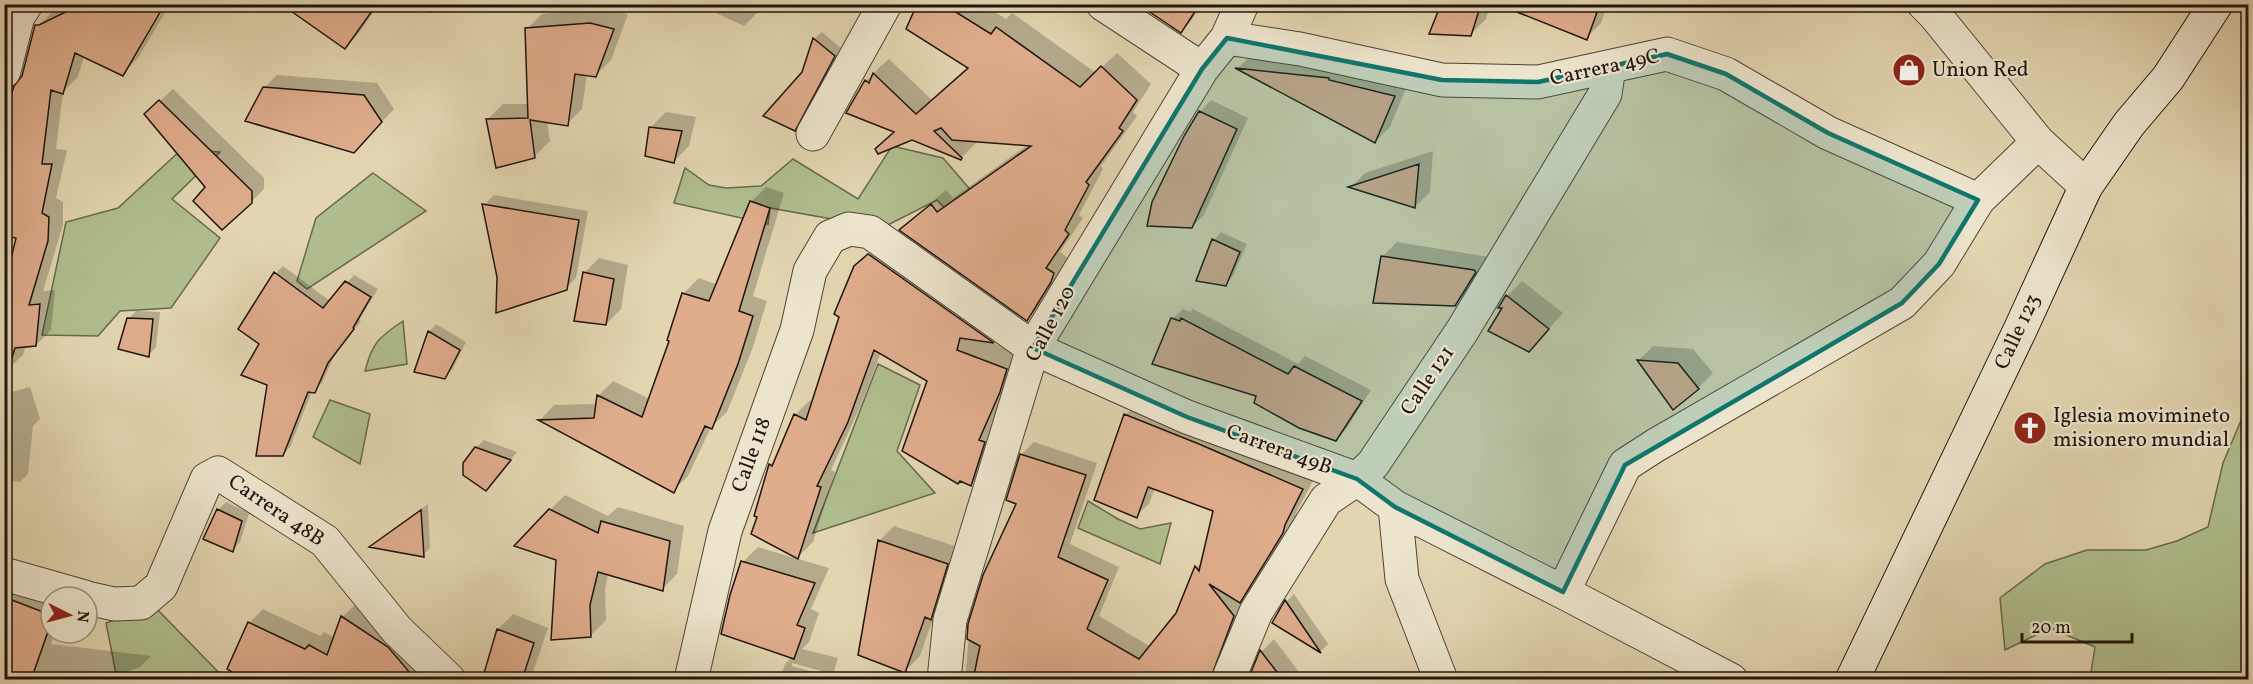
<svg xmlns="http://www.w3.org/2000/svg" width="2253" height="684" viewBox="0 0 2253 684" font-family="Vollkorn,serif">
  <rect width="100%" height="100%" fill="#e2d5b0"/>
  <filter id="stains"><feTurbulence type="fractalNoise" baseFrequency=".00333" numOctaves="4"/><feColorMatrix values="0 0 0 0 .2 0 0 0 0 .09 0 0 0 0 .02 0 0 0 .5 -.17"/></filter>
  <radialGradient id="worn" r=".72"><stop offset=".6" stop-color="#630" stop-opacity="0"/><stop offset="1" stop-color="#630" stop-opacity=".3"/></radialGradient>
  <path fill="#b0be8d" stroke="#68694e" stroke-width="1.5" d="M388 5V4L436 5 432 12 386 7Z
    M892 146 943 158 1005 230 985 253 937 200 882 228 770 208 768 224 674 203 685 168 709 185 726 188 761 186 793 159 858 199Z
    M182 149 220 152 172 199 220 238 171 308 120 311 98 336 42 335 66 222 118 208Z
    M373 173 426 211 307 289 297 281 316 218Z
    M403 321 407 364 365 371C372 343 379 337 403 321Z
    M878 364 920 385 897 451 935 493 813 533Z
    M330 400 370 414 360 464 313 437Z
    M2248 404V679H2090L2095 647 2050 628 2005 650 2000 598 2045 564 2087 550H2146L2177 541 2208 527 2223 463Z
    M1088 501 1118 519 1140 529 1171 523 1160 564 1078 528Z
    M154 606 225 679H117L106 623Z"/>
  <path fill="#0003" fill-rule="evenodd" d="M68 4H163L131 58H135L167 4H170L138 58 123 74 84 56 78 77 63 92 56 149 67 150 56 198 63 202V225L43 291 55 290 51 330 36 345H26L23 355 7 370 4 369V294L18 236 4 235V66L16 75 24 74 36 28 52 12Z
    M299 4H379L358 34 345 47Z
    M572 4H587L628 14 611 60 596 75 587 74 582 109 567 124 547 121 550 141 534 157 488 119 503 104H529L527 29 542 14 564 12Z
    M697 4H756L757 13 744 26Z
    M919 4H982L1006 19 1012 13 1096 73 1117 53 1151 84 1133 112 1137 116 1101 166 1103 169 1079 215 1083 218 1060 252 1068 258 1065 266 1042 304 1027 319 901 229 946 190 953 198 1029 144 974 140 976 143 961 158 896 131 866 81 881 66 889 59 932 100 969 67Z
    M1141 4H1202L1191 21 1181 31Z
    M1443 4H1490L1486 19 1471 34Z
    M1532 4H1608L1601 23 1586 38Z
    M822 32 841 48 802 122 795 129 803 72 814 39Z
    M1251 55 1409 81 1390 127 1375 142 1237 69Z
    M277 75 377 83 394 109 366 139 264 88Z
    M173 89 264 178V189L251 202 207 187 159 102Z
    M1211 100 1248 118 1204 215 1192 227 1200 112Z
    M666 112 696 117 689 146 674 161 651 127Z
    M1433 151 1430 192 1415 207 1351 187 1365 173Z
    M766 187 784 193 753 296 767 301 753 347 727 412 711 427 688 476 673 491 540 420 554 405 597 404 598 396 613 381 650 399 671 340 669 339 684 293 699 278 718 285 751 202Z
    M494 195 588 211 576 278 566 288 484 205Z
    M1221 232 1247 244 1233 276 1225 284 1198 280 1214 240Z
    M1397 242 1489 257 1470 289 1454 305 1382 257Z
    M871 251 1008 327 992 343 1021 354 986 469 971 484 929 381 881 352 861 405 831 470 835 472 813 542 798 557 753 533 770 465 776 459 795 415 810 400 814 402 855 266Z
    M599 258 628 265 621 309 606 324 584 273Z
    M283 266 330 301 354 275 378 289 359 320 361 321 335 354 322 383 312 391 290 447 282 455 261 344 276 273Z
    M1522 281 1563 313 1529 351 1507 296Z
    M1183 309 1190 312 1193 309 1298 364 1305 356 1371 390 1346 429 1336 439 1258 395 1172 319Z
    M136 311 160 312 156 347 149 355 129 318Z
    M436 324 466 342 452 370 444 377 429 332Z
    M1653 346 1693 349 1713 373 1698 388 1639 360Z
    M30 387 40 419 33 426 28 474 20 482 4 480V394Z
    M1138 403 1315 477 1297 511 1295 519 1252 588 1242 598 1246 603 1226 679 965 680 970 624 1018 503 1008 499 1022 454 1034 442 1097 463 1070 544 1119 567 1099 616 1151 647 1177 613 1197 567 1203 561 1214 511 1155 488 1149 504 1136 516 1125 415Z
    M484 440 517 452 486 489 476 448Z
    M565 495 608 516 618 507 684 526 677 574 662 589 608 574 605 589 606 620 591 635 557 559 550 510Z
    M226 502 249 513 240 542 233 550 218 510Z
    M428 504 430 548 423 555 372 546Z
    M894 526 958 547 920 656 905 671 879 541Z
    M758 547 829 568 811 609 819 613 809 642 802 649 838 658 831 680H779L785 664 792 657 743 562ZM792 663 832 674 831 677 792 666Z
    M4 580 51 598V633H55L51 644 151 656 140 667 105 680H4Z
    M1294 594 1328 644 1321 651 1274 622 1287 601Z
    M356 604 434 680H270L249 623 263 609 320 636 324 632 335 638 342 617Z
    M513 614 548 628 532 675 528 680H483L498 629Z
    M1274 639 1305 680H1250L1262 651Z"/>
  <path fill="#dfac8c" stroke="#1f140f" stroke-width="1.5" d="M82 4H165L123 76 75 53 63 94 51 90 42 164H52L42 213 49 217 48 241 29 305 40 304 36 346 15 348 11 361 4 360V288L16 238 4 236V124L8 96H11L14 86 22 76 35 25H39Z
    M281 4H377L345 49Z
    M917 4H943L991 34 996 27 1080 87 1101 66 1137 100 1119 128 1123 131 1086 182 1089 185 1065 230 1069 234 1046 268 1054 273 1051 282 1027 321 899 230 931 204 937 212 1031 146 952 140 941 128 934 131 962 158 961 160 912 140 878 154 875 149 894 132 846 113 865 80 869 83 873 73 916 114 968 68 906 29Z
    M1138 4H1200L1181 33Z
    M1441 4H1481L1471 36 1429 34Z
    M1503 4H1600L1587 40 1502 6Z
    M590 23 614 29 596 77 575 74 568 126 530 120 535 158 496 168 486 119 528 118 525 28Z
    M813 38 835 56 795 131 763 116 802 72Z
    M1235 68 1329 78V80L1395 96 1375 143Z
    M263 87 364 95 382 122 354 153 245 121Z
    M159 100 252 191V203L222 230 193 201 205 187 144 114Z
    M1199 111 1237 129 1192 228 1147 226 1152 202 1184 136Z
    M649 127 682 131 674 163 645 156Z
    M1419 164 1415 208 1348 187Z
    M750 201 770 208 739 311 753 316 738 364 712 429 705 426 674 493 538 420 594 418 597 395 642 417 669 341 667 340 682 293 709 301Z
    M482 204 579 220 567 290 496 313 497 277Z
    M1212 239 1240 252 1226 286 1196 281Z
    M868 254 994 343 960 338 957 350 1007 369 1000 392 979 440 985 442 971 486 960 481 958 484 902 451 927 381 874 350 848 422 817 486 821 487 798 559 751 534 757 517 754 516 769 464 772 466 794 414 806 420 839 317 834 314 854 266Z
    M1381 256 1474 270 1476 272 1455 306 1373 303Z
    M274 272 323 308 345 281 371 297 353 328 354 329 328 363 315 393 308 392 283 456H256L267 385 241 375 259 344 238 329Z
    M583 272 614 279 606 325 574 321Z
    M1506 295 1549 329 1529 352 1488 331 1502 308H1498Z
    M127 318 153 319 149 357 118 349Z
    M1171 318 1180 321 1181 318 1288 374 1294 366 1362 401 1336 441 1299 428 1254 403 1256 396 1152 364Z
    M428 331 460 350 445 379 414 372Z
    M1637 360 1678 363 1699 389 1673 410Z
    M1124 414 1199 444 1303 489 1285 525 1283 533 1240 603 1209 584 1234 616 1210 680H973L980 646 967 639 968 624 983 575 1016 504 1006 500 1020 454 1086 475 1058 557 1108 580 1087 629 1139 659 1176 613 1195 566 1199 571 1213 511 1148 487 1137 518 1094 500Z
    M475 447 511 460 486 491 463 475V463Z
    M217 509 242 521 233 552 203 539Z
    M549 509 598 533 601 521 670 541 663 591 598 572 590 605 591 637 551 640 556 560 514 546Z
    M421 510 424 557 369 547Z
    M878 540 948 564 931 620 925 617 905 673 858 655Z
    M741 561 815 583 797 625 805 628 794 659 721 634 730 595Z
    M4 597 51 615V623L31 680H4Z
    M1285 600 1321 653 1272 623Z
    M341 616 388 647 416 680H244L227 669 248 622 305 649 309 645 327 655Z
    M497 629 534 643 522 680H482Z
    M1260 650 1283 680H1248Z"/>
  <g fill="none" stroke-linecap="round" stroke-linejoin="round">
    <g stroke="#504437" stroke-width="35">
      <path id="street" d="M1103 4 1202 69
        M1924 4 1935 15 2038 142 2086 186
        M1227 38 1300 49 1442 80 1538 82 1667 54 1726 74 1828 133 1978 200 2038 142
        M4 71 18 16 26 4
        M813 134 885 4
        M1395 507 1402 579 1441 680
        M4 574 85 597
        M1563 592 1625 465 1656 445 1902 303 1939 264 1978 200
        M87 598 114 604 141 603 161 586 207 479 218 473 325 541 397 630 449 680
        M691 680 725 531 797 330 810 271 830 237 849 229 870 232 1033 348 1187 417 1357 479 1395 507 1563 592 1731 680
        M944 680 950 620 1033 348 1202 69 1227 38 1242 4
        M1228 680 1256 612 1326 500 1357 479 1373 464 1462 331 1605 94 1609 67"/>
    </g>
    <g stroke="#1f140f" stroke-width="35">
      <path id="secondary" d="M1852 680 2020 330 2086 186 2129 124 2168 78 2216 4"/>
    </g>
    <use href="#street" stroke="#ece4cc" stroke-width="33"/>
    <use href="#secondary" stroke="#ece4cc" stroke-width="33"/>
  </g>
  <path fill="#0f766e" fill-opacity="0.2" stroke="#0f766e" stroke-width="4.5" stroke-linejoin="round" d="M1227 38 1442 80 1538 82 1667 54 1726 74 1828 133 1978 200 1939 264 1902 303 1625 465 1563 592 1395 507 1357 479 1187 417 1033 348 1202 69Z"/>
  <defs>
    <g id="shop-disc" transform="scale(1.725)"><circle r="9.5" fill="#8f2418" stroke="#ece4cc"/><path d="M-5-2.5h2.3a2.7 3.5 0 0 1 5.4 0H5L5.5 6h-11ZM-1.5-2.5h3a1.5 2.3 0 0 0-3 0Z" fill="#fff"/></g>
    <g id="church-disc" transform="scale(1.725)"><circle r="9.5" fill="#8f2418" stroke="#ece4cc"/><path d="M-1.2-6h2.4v3.5h3.3v2.4h-3.3V6h-2.4V-.1h-3.3v-2.4h3.3Z" fill="#fff"/></g>
  </defs>
  <g fill-rule="evenodd">
    <use href="#shop-disc" x="1909" y="70"/>
    <use href="#church-disc" x="2030" y="428"/>
  </g>
  <g text-anchor="middle" dominant-baseline="central" stroke-width="4.5" stroke-linejoin="round" paint-order="stroke">
    <g font-size="21" fill="#1f140f" stroke="#ece4cc">
      <text transform="translate(1605 68) rotate(-12)">Carrera 49C</text>
      <text transform="translate(1051 324) rotate(-62)">Calle 120</text>
      <text transform="translate(2018 332) rotate(-65)">Calle 123</text>
      <text transform="translate(1428 381) rotate(-56)">Calle 121</text>
      <text transform="translate(1279 450) rotate(20)">Carrera 49B</text>
      <text transform="translate(752 455) rotate(-70)">Calle 118</text>
      <text transform="translate(276 511) rotate(34)">Carrera 48B</text>
    </g>
    <g font-size="21" fill="#1f140f" stroke="#ece4cc" text-anchor="start">
      <text x="1932" y="70">Union Red</text>
      <text x="2053" y="416">Iglesia movimineto<tspan x="2053" dy="24">misionero mundial</tspan></text>
    </g>
  </g>
  <rect width="2253" height="684" fill="none" stroke="#e2d5b0" stroke-width="24"/>
  <rect x="6" y="6" width="2241" height="672" fill="none" stroke="#1f140f" stroke-width="3"/>
  <rect x="12" y="12" width="2229" height="660" fill="none" stroke="#1f140f" stroke-width="1.5"/>
  <g transform="translate(69 615) rotate(96)"><circle r="28" fill="#ece4cc" stroke="#9a9180" stroke-width="1.5"/>
  <path d="M0-4.5L10 22L0 15L-10 22Z" fill="#8f2418"/>
  <text y="-9" font-size="16" font-weight="bold" text-anchor="middle" fill="#1f140f">N</text>
  </g>
  <path d="M2022 633v9h110v-9" fill="none" stroke="#1f140f" stroke-width="3"/>
  <text x="2031" y="633" font-size="18" fill="#1f140f" stroke="#ece4cc" stroke-width="4.5" paint-order="stroke">20 m</text>
  <rect width="100%" height="100%" filter="url(#stains)"/>
  <rect width="100%" height="100%" fill="url(#worn)"/>
</svg>
